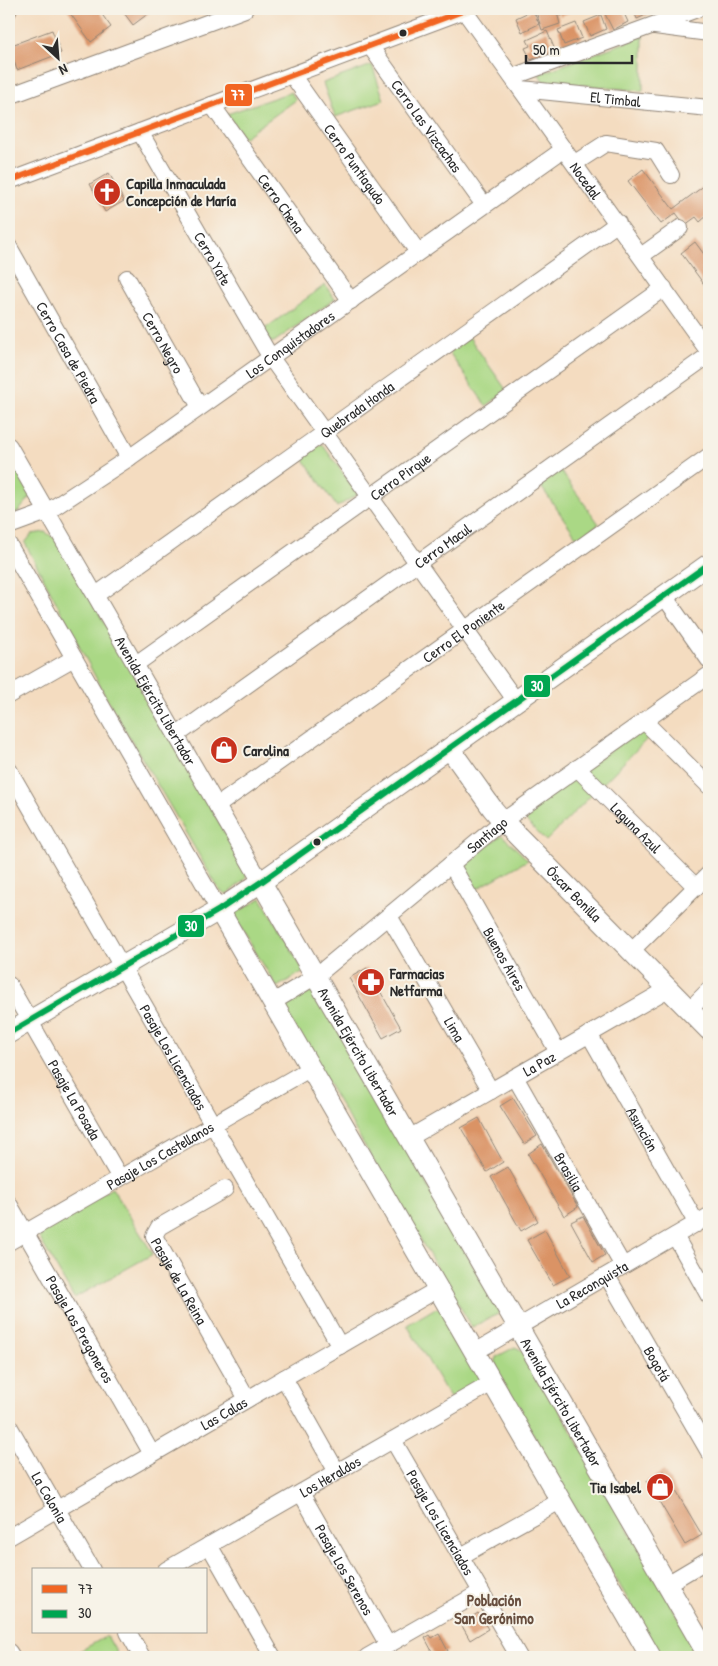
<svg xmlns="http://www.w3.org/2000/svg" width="718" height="1666" viewBox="0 0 718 1666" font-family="'Patrick Hand',sans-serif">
  <rect width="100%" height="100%" fill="#f7f3e8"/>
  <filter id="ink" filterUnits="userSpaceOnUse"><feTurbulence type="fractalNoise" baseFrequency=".02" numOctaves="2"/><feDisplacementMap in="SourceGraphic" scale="10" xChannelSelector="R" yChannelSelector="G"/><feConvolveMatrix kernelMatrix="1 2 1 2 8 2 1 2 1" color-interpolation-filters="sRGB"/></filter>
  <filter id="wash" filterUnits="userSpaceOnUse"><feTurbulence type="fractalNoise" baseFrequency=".0096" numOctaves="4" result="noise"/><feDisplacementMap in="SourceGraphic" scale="20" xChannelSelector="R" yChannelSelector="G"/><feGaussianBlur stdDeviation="1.12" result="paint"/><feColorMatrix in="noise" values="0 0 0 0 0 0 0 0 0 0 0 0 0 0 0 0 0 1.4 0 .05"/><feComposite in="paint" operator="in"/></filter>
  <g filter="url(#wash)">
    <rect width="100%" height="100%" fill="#f4dcc0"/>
    <path fill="#aad885" stroke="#6a8258" d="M643 36V91L543 81 539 74Z
      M372 65 384 100 335 117 323 83Z
      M291 92 296 100 243 138 227 114Z
      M325 285 335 299 274 342H270L263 330Z
      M469 337 507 391 486 406 449 352Z
      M322 444 358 494 337 507 300 454Z
      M9 455 32 495 18 512 9 515Z
      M560 470 599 524 578 539 540 485Z
      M45 532 56 539 246 869V879L227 894 220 891 106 697 25 543 32 534Z
      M641 729 649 737 546 841 519 814Z
      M502 835 528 860 473 891 458 867Z
      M261 898 304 971 277 987 233 915Z
      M314 986 500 1313 472 1327 282 1006Z
      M112 1188 153 1254 74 1298 36 1232Z
      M443 1308 485 1378 450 1398 407 1325 434 1309Z
      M515 1347 527 1353 701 1657H661L496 1370V1357Z
      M107 1636 119 1657H69Z"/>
    <g id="blocks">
      <path fill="#da9365" d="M9 9H19L9 27Z
        M67 9H98L111 27 91 42Z
        M121 9H152L153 10 133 25Z
        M535 9H556L560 24 542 30Z
        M558 9H579L560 16Z
        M616 9H622L628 22 613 30 603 10Z
        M633 9H654L655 11 637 19Z
        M533 10 539 24 522 32 516 18Z
        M601 15 606 29 590 36 584 22Z
        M576 23 582 38 564 45 558 30Z
        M52 30 61 53 17 70 9 46Z
        M547 31 555 50 531 60 525 48 530 46 527 40Z
        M643 169 673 209 709 182V214L700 222 696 217 685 225 676 213 661 224 628 181Z
        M109 173 124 201 105 212 90 184Z
        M695 242 709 261V291L681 253Z
        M225 742 233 752 224 759 216 749Z
        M367 968 401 1028 383 1038 349 978Z
        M513 1098 537 1136 524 1144 500 1106Z
        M479 1118 503 1162 487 1172 461 1128Z
        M542 1144 578 1207 564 1216 528 1154Z
        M508 1167 538 1221 521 1231 491 1177Z
        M583 1216 605 1255 593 1262 571 1222Z
        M545 1230 570 1276 553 1285 527 1240Z
        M664 1471 702 1535 685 1545 647 1481Z
        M478 1613 488 1629 470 1640 461 1624Z
        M439 1634 448 1651 442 1654 444 1657H435L425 1638 430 1635 432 1638Z"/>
    </g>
  </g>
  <g filter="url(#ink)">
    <use href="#blocks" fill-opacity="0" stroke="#908476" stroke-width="1"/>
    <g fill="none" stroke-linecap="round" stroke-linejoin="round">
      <g stroke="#908476" stroke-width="18">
        <g id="minor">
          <path id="s1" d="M463 9 709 352"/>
          <path d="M655 26 709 33"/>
          <path id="s2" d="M370 46 484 205"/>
          <path id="s3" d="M292 75 418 252"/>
          <path d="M512 77 697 9"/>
          <path id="s4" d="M521 89 709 108"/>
          <path d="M9 96 245 9"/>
          <path id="s5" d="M212 105 351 301"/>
          <path id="s6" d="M140 132 271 358 516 701"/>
          <path d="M575 163 606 143 656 151 671 175"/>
          <path d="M9 181 468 9"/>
          <path id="s7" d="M9 247 129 458"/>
          <path d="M641 256 680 228"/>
          <path id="s8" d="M127 278 200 407"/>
          <path id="s9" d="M9 446 261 882"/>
          <path id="s10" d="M9 526 47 512 129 458 564 149"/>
          <path d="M9 545 219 910"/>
          <path id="s11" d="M96 595 618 223"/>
          <path d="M664 596 709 660"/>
          <path id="s12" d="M136 664 664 288"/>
          <path d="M9 695 74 658"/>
          <path d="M644 721 709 786"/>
          <path id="s13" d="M177 735 709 355"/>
          <path id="s14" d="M577 768 696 887"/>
          <path id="s15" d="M9 770 340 1346"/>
          <path id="s16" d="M217 806 709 456"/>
          <path id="s17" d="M451 864 558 1052"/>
          <path id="s18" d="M389 916 491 1091"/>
          <path d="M631 951 709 874"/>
          <path id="s19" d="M9 985 120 1178"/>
          <path id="s20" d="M273 1002 316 976 503 821 709 675"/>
          <path d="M689 1010 709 990"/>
          <path id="s21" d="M589 1034 697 1224"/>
          <path id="s22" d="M515 1077 623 1266"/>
          <path id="s23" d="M409 1138 668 989"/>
          <path id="s24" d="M225 1189 159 1227 154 1236 247 1399"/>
          <path id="s25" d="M9 1204 152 1454"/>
          <path d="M675 1236 709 1296"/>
          <path id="s26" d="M9 1242 311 1068"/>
          <path id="s27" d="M607 1276 709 1452"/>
          <path id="s28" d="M475 1352 709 1216"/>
          <path d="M284 1378 337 1472"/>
          <path id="s29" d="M9 1426 92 1570"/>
          <path id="s30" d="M393 1440 519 1657"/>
          <path id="s31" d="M301 1493 388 1645"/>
          <path id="s32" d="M9 1537 438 1289"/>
          <path d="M209 1545 273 1657"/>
          <path d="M461 1556 560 1501"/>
          <path id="s33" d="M166 1570 492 1383"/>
          <path d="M667 1584 709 1559"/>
          <path d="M128 1632 142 1657"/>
          <path d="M9 1652 12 1657"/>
          <path d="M367 1657 481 1592"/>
        </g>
      </g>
      <g stroke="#908476" stroke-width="22">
        <g id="tertiary">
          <path id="s34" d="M450 749 492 808 503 821 709 1030"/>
          <path id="s35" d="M261 882 709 1657"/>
          <path d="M219 910 651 1657"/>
          <path d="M9 1033 219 910 261 882 709 564"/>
        </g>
      </g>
      <use href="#minor" stroke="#fff" stroke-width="16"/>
      <use href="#tertiary" stroke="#fff" stroke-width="20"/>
      <g stroke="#f7f3e8" stroke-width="10">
        <path id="bus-1" d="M9 181 468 9"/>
      </g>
      <g stroke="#f7f3e8" stroke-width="10">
        <path id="bus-2" d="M9 1033 219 910 261 882 709 564"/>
      </g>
      <use href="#bus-1" stroke="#f26522" stroke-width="6"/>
      <use href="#bus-2" stroke="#00a651" stroke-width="6"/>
    </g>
  </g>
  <defs>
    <g id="church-disc" transform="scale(1.4375)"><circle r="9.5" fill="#c8321e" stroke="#f7f3e8"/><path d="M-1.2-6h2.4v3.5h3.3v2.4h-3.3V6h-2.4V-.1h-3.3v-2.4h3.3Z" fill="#fff"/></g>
    <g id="shop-disc" transform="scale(1.4375)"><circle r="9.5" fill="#c8321e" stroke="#f7f3e8"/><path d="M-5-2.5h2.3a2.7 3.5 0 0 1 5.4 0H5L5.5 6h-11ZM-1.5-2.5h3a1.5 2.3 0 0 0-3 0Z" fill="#fff"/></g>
    <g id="pharmacy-disc" transform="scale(1.4375)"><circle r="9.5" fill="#c8321e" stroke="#f7f3e8"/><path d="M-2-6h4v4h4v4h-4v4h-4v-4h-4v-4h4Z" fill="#fff"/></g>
  </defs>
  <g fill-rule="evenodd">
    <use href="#church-disc" x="107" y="192"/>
    <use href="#shop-disc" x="224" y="750"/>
    <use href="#pharmacy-disc" x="371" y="982"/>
    <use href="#shop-disc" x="660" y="1487"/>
  </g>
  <g fill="#2b2b2b" stroke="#f7f3e8" stroke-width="2">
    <circle cx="403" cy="33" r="4.5"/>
    <circle cx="317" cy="842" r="4.5"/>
  </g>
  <g text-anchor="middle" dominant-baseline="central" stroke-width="4" stroke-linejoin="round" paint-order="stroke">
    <g font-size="15" fill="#2b2b2b" stroke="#f7f3e8">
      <text stroke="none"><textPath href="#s4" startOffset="95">El Timbal</textPath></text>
      <text stroke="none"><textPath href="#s2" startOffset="98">Cerro Las Vizcachas</textPath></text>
      <text stroke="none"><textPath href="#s3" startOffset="109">Cerro Puntiagudo</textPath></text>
      <text stroke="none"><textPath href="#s1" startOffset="211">Nocedal</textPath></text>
      <text stroke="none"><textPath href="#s5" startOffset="120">Cerro Chena</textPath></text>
      <text stroke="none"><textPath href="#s6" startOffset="146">Cerro Yate</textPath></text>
      <text stroke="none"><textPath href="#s8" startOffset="74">Cerro Negro</textPath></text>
      <text stroke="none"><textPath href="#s10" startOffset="336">Los Conquistadores</textPath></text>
      <text stroke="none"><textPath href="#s7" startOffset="121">Cerro Casa de Piedra</textPath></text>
      <text stroke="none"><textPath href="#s11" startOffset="320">Quebrada Honda</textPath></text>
      <text stroke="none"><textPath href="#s12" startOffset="324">Cerro Pirque</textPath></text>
      <text stroke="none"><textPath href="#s13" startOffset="326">Cerro Macul</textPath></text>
      <text stroke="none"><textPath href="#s16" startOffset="302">Cerro El Poniente</textPath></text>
      <text stroke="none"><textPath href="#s9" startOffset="294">Avenida Ejército Libertador</textPath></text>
      <text stroke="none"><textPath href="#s14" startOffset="84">Laguna Azul</textPath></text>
      <text stroke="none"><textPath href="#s20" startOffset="272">Santiago</textPath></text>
      <text stroke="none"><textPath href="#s34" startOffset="191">Óscar Bonilla</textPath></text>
      <text stroke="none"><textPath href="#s17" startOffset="109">Buenos Aires</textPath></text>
      <text stroke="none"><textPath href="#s18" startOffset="131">Lima</textPath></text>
      <text stroke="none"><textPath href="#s35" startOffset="196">Avenida Ejército Libertador</textPath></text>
      <text stroke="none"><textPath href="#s15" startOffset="331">Pasaje Los Licenciados</textPath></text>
      <text stroke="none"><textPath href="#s23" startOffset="150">La Paz</textPath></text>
      <text stroke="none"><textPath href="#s19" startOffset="132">Pasaje La Posada</textPath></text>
      <text stroke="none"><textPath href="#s21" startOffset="109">Asunción</textPath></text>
      <text stroke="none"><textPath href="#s26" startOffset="174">Pasaje Los Castellanos</textPath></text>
      <text stroke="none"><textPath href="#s22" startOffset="109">Brasilia</textPath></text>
      <text stroke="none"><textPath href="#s24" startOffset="138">Pasaje de La Reina</textPath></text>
      <text stroke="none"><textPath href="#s28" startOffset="135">La Reconquista</textPath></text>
      <text stroke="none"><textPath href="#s25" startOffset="144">Pasaje Los Pregoneros</textPath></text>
      <text stroke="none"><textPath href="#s27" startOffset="101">Bogotá</textPath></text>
      <text stroke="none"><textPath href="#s35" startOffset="601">Avenida Ejército Libertador</textPath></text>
      <text stroke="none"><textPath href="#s32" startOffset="248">Las Calas</textPath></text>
      <text stroke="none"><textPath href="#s33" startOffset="189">Los Heraldos</textPath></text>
      <text stroke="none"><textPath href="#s29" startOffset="82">La Colonia</textPath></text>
      <text stroke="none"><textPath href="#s30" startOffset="95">Pasaje Los Licenciados</textPath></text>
      <text stroke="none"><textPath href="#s31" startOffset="88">Pasaje Los Serenos</textPath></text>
    </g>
    <g font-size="15" font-weight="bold" fill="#2b2b2b" stroke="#f7f3e8" text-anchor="start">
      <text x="126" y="183">Capilla Inmaculada<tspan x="126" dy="17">Concepción de María</tspan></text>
      <text x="243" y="750">Carolina</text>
      <text x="390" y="973">Farmacias<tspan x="390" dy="17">Netfarma</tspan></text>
      <text x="641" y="1487" text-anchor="end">Tia Isabel</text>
    </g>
    <g font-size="16" font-weight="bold" fill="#684f3f" stroke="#f7f3e8">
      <text x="494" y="1600">Población<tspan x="494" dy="18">San Gerónimo</tspan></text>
    </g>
  </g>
  <g stroke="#f7f3e8" stroke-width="2">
    <rect x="224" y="83" width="29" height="24" rx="5" fill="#f26522"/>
    <rect x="523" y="674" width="28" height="24" rx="5" fill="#00a651"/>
    <rect x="177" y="914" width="28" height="24" rx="5" fill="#00a651"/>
  </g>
  <g font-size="14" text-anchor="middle" font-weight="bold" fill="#fff">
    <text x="238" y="100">77</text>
    <text x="537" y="691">30</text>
    <text x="191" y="931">30</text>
  </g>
  <rect width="718" height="1666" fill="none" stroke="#f7f3e8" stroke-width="30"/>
  <rect x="32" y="1568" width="175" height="65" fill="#f7f3e8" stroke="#a5a39c"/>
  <rect x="42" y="1585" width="25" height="8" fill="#f26522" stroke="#a5a39c"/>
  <text x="78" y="1594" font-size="15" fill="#2b2b2b">77</text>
  <rect x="42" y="1610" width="25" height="8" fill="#00a651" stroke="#a5a39c"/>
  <text x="78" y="1618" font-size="15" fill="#2b2b2b">30</text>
  <g transform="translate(58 58) rotate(154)" stroke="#f7f3e8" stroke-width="4" paint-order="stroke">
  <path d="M0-4L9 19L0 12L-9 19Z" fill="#2b2b2b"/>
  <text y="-8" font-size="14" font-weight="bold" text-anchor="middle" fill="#2b2b2b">N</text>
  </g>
  <path d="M526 55v8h106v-8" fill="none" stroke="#2b2b2b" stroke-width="2.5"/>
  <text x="533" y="55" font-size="15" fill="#2b2b2b" stroke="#f7f3e8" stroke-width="4" paint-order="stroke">50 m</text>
</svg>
